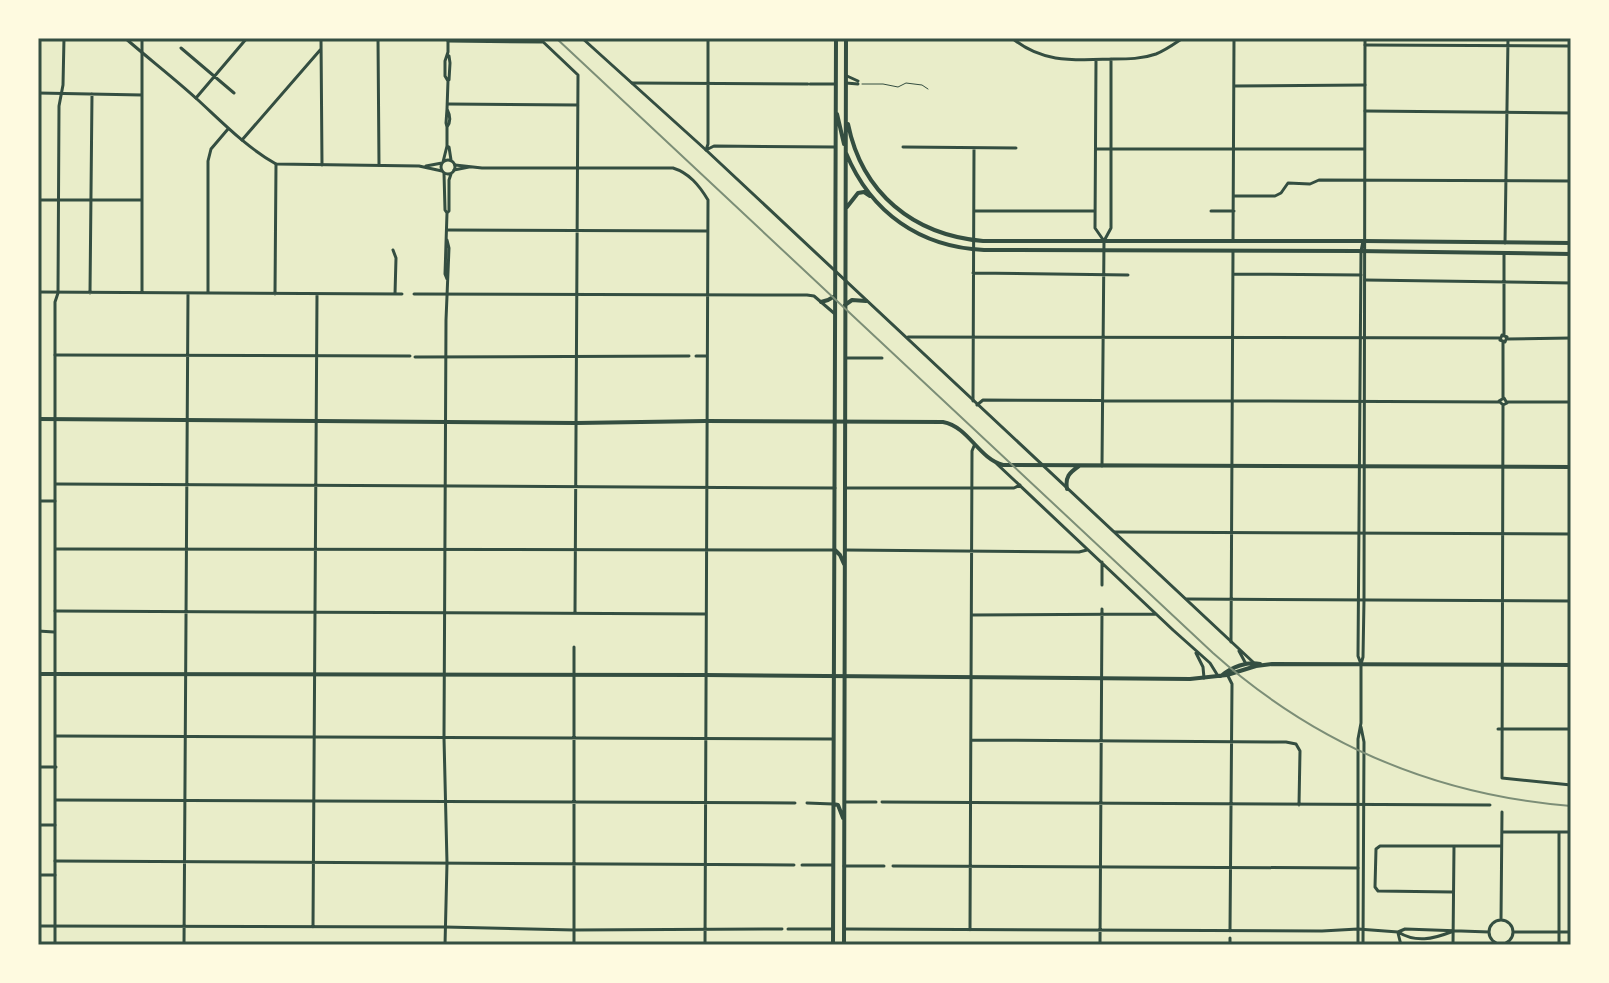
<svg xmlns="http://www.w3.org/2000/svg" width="1609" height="983" viewBox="0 0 1609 983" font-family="'Public Sans',sans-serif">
  <rect width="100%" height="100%" fill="#e9edc9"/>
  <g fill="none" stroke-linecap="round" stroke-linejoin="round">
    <path stroke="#344e41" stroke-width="1" d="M862 84H883L898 87 906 83 922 85 928 89"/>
    <path stroke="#344e41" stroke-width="3" d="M321 38 322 165
      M378 38 379 165
      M539 38 578 75 575 612
      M1012 38C1043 64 1076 60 1113 59 1128 59 1142 59 1156 54 1166 50 1174 44 1183 38
      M448 41 543 42
      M1365 45 1571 46
      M181 48 234 93
      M1096 60 1095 228 1104 241
      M847 76 858 81
      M632 83 808 84
      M846 83 858 84
      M810 84H835
      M1234 86 1365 85
      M38 93 142 95
      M196 98 247 38
      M448 104 578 105
      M1365 111 1571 113
      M242 140 321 49
      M903 147 1016 148
      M1096 149H1364
      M706 150 714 146 834 147
      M706 150 708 144V38
      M455 165 482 168H673C689 173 699 185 708 200L705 945
      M454 170 469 167
      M1234 196H1275L1281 193 1288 183 1310 184 1319 180 1571 181
      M38 200H142
      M975 211H1095
      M1211 211H1234
      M447 230 707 231
      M1233 241 1234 38
      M1505 243 1508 38
      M393 250 396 258 395 294
      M973 273 1128 275
      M1233 274 1361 275
      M1365 280 1571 283
      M38 292 402 294
      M142 292V38
      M90 293 92 94
      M208 293V161L211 149 228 129
      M275 294 276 164
      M414 294 807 295 814 296 835 314
      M1502 335 1507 337 1505 342 1500 340Z
      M1504 335V254
      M908 337 1500 338
      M1507 339 1571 338
      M1503 342V398
      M55 355 410 356
      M696 356H707
      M415 357 689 356
      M846 358H882
      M1504 398 1507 403 1503 405 1499 401Z
      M973 401 974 148
      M1507 402H1571
      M977 405 983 400 1499 402
      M1503 405 1502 778 1571 785
      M997 464 1173 630 1210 663 1218 676
      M1102 466 1104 241 1111 228V59
      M56 484 835 488
      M845 488H1014L1020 485
      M38 501H55
      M1115 532 1571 534
      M56 549 835 550
      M845 550 1079 552 1087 550
      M1102 585V562
      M1187 599 1571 601
      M55 611 706 614
      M972 615 1156 614
      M38 631 54 632
      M1231 642 1233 251
      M1196 653 1203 667 1204 678
      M1228 676 1232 684 1230 931
      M1498 729H1571
      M56 736 832 739
      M971 740 1286 742 1296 744 1300 751 1299 805
      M38 767H56
      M56 800 795 803
      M845 802H876
      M882 802 1490 805
      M807 803 833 804
      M38 825H55
      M1503 832H1571
      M1559 832V945
      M55 861 794 865
      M802 865H833
      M844 866H884
      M893 866 1358 868
      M38 875H55
      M1453 892 1378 891 1375 887 1376 849 1380 846H1501
      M1489 932a12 12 0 1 1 24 0a12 12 0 1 1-24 0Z
      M1501 920 1502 812
      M38 926 445 927 574 930 782 929
      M313 927 317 295
      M788 929H832
      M845 929 1322 931 1358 929 1398 932 1405 929 1489 932
      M970 930 972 451 974 446
      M1398 932C1416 943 1433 939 1451 932
      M1513 932H1571
      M1398 933 1401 945
      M184 945 188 293
      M574 945V647
      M1100 945 1102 609
      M1230 945V938
      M1453 945 1454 846"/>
    <path stroke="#344e41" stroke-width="3" d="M125 38C149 59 174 78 198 100 223 123 246 147 276 164L419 166 442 171
      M582 38 706 150 1253 662
      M449 56 450 63 449 80
      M447 109C450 115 451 122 447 127L446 123 447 109 448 81 445 76V61L448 52V38
      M447 146 449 147 451 160
      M441 167a7 7 0 1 1 14 0a7 7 0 1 1-14 0Z
      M443 162 447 146V127
      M426 166 442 163
      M444 173 445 210 447 213 445 274 447 279
      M447 213 449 211V180L451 174
      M1239 651 1246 664
      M1361 664 1363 657 1364 600 1365 38
      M1361 727 1364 742 1363 945
      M55 945V302L58 293 59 106 63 85 64 38
      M445 945 447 863 444 738 446 320 449 248 447 240
      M1358 945V739L1361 723V664L1358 656 1361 251 1363 241"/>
    <path stroke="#344e41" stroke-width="4" d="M38 419 576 423 706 421 943 422C969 427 978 458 1003 465L1571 467
      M1067 489C1065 477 1069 473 1079 466
      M38 674 705 675 1190 679 1227 675 1256 666 1272 664 1571 665
      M1221 676C1232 667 1247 661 1260 664"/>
    <path stroke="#344e41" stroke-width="4" d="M837 114 844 144
      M848 124C862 193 913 235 983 241H1363L1571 243
      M846 153C871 213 920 247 984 250L1357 251 1571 254
      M847 207 858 193 864 192 870 196
      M821 302 828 300 835 296
      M845 305 852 300 866 301
      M835 550 840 555 844 564
      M833 804 838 805 843 818
      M833 945 836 38
      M844 945 846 38"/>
    <path stroke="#7c8e77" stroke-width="2" d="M556 38 1213 653C1315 744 1434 795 1571 806"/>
  </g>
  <rect width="1609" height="983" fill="none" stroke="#fefae0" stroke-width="80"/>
  <rect x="40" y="40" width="1529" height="903" fill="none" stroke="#344e41" stroke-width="3"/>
</svg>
